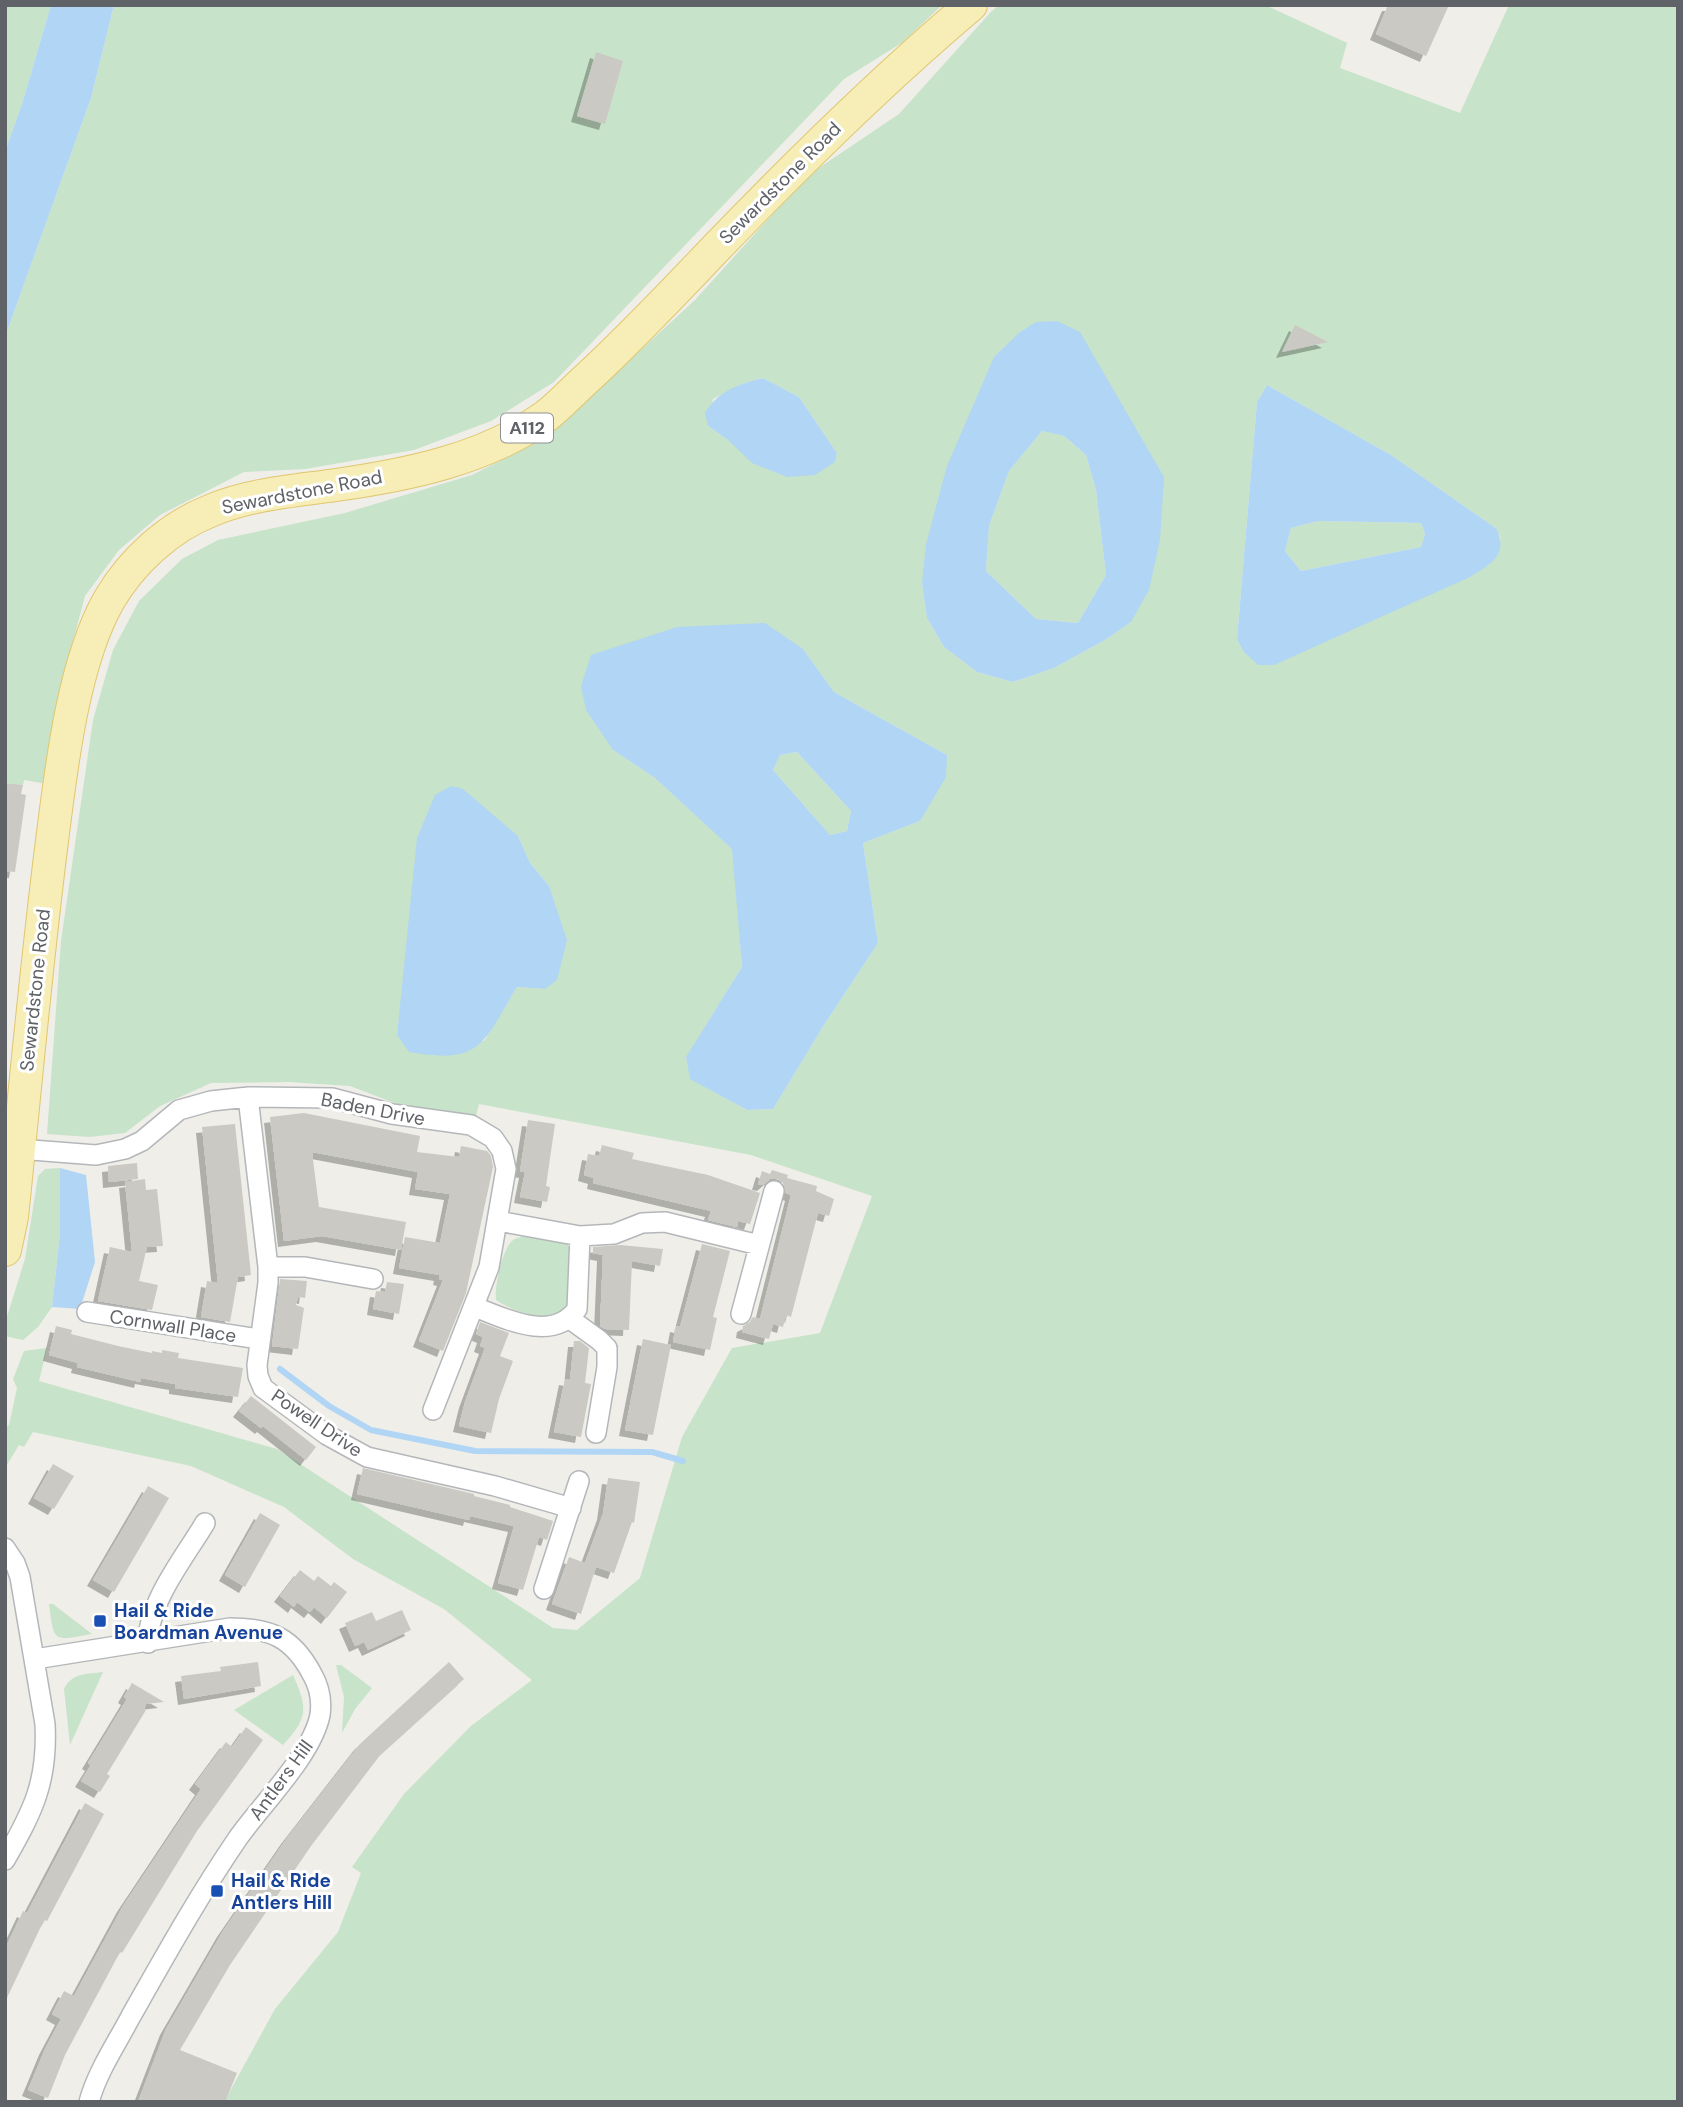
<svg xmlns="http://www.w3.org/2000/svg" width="1683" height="2107" viewBox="0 0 1683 2107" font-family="'DM Sans',sans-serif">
  <defs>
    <filter id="shadow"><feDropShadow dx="-6" dy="6" stdDeviation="0" flood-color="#0004"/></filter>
  </defs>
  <rect width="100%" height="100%" fill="#efeee8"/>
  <path fill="#c7e3c9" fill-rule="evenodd" d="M5 5H51L23 101 5 152Z
    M114 5H942L903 42 844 79 554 382 491 421 414 450 305 469 244 472 160 515 119 550 85 596 60 690 47 784 24 780 23 785 5 783V337L91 98Z
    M999 5H1265L1347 43 1340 68 1460 113 1509 5H1678V2102H224L275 2009 338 1932 361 1873 352 1867 404 1794 471 1726 532 1680 444 1609 353 1559 284 1507 191 1466 33 1432 24 1447 19 1445 5 1468V1428L9 1425 17 1388 13 1379 24 1351 47 1348 39 1381 277 1449 553 1628 577 1630 640 1578 682 1437 732 1348 820 1333 872 1196 751 1155 479 1104 476 1116 397 1104 350 1086 289 1082 211 1083 160 1106 125 1133 90 1137 47 1134 61 941 93 720 113 650 139 601 182 559 218 540 345 513 472 475 544 439 695 300 807 176 899 114 990 13ZM1057 321 1131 622 1105 640 1054 668 1013 682 977 672 944 647 927 618 922 584 1020 332 1036 323ZM763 378 799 397 837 453 835 462 728 440 708 426 713 399 745 383ZM1267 385 1391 455 1497 529 1501 539 1243 651 1237 639 1257 402ZM803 649 834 692 947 755 920 821 863 843 878 943 824 1025 773 1109 747 1110 691 1079 686 1058 742 967 733 849 655 778 613 750ZM518 836 530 863 549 886 545 989 517 987 484 1041 397 1035 408 941Z
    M1042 431 1064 436 1086 455 1096 490 1106 575 1078 623 1036 619 986 571 989 526 1009 471Z
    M1318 521 1421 523 1425 534 1421 547 1301 571 1285 551 1291 528Z
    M797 752 851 811 847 831 830 835 773 770 780 755Z
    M60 1168V1234L52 1307 38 1327 23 1340 5 1336V1323L25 1259 38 1176 45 1169Z
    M527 1235 568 1244 571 1251 570 1306 554 1319C532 1316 514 1312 496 1300 494 1288 502 1250 512 1241 515 1238 522 1237 527 1235Z
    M49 1604H53L92 1634C53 1641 54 1643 49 1604Z
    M336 1665H341L372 1688 355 1709 342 1733 344 1697Z
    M103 1672 70 1745 64 1689C71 1673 88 1674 103 1672Z
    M293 1675C308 1709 308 1718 283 1745L234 1710Z"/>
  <path fill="#b1d5f5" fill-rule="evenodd" d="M51 5H114L91 98 5 337V152L23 101Z
    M1057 321 1080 332 1164 477 1160 540 1149 590 1131 622 1105 640 1054 668 1013 682 977 672 944 647 927 618 922 584 926 544 947 466 994 357 1020 332 1036 322ZM1042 431 1064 436 1086 455 1096 490 1106 575 1078 623 1036 619 986 571 989 526 1009 471Z
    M763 378 799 397 837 453 835 462 815 475 787 477 752 463 728 440 708 426 705 413C718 391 739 384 763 378Z
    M1267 385 1391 455 1497 529C1508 556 1491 564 1470 577L1274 665H1258L1243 651 1237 639 1257 402ZM1318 521 1421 523 1425 534 1421 547 1301 571 1285 551 1291 528Z
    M765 623 803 649 834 692 947 755 946 777 920 821 863 843 878 943 824 1025 773 1109 747 1110 690 1079 686 1057 742 967 732 849 655 778 613 750 586 710 581 686 591 655 677 627ZM797 752 851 811 847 831 830 835 773 770 780 755Z
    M451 786 463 789 518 836 530 863 549 886 567 940 557 980 545 989 517 987C483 1043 482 1065 409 1052L397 1035 417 838 435 795Z
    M60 1168 86 1175 95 1262 80 1309 52 1307 60 1234Z"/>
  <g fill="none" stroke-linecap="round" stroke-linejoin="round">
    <path stroke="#b1d5f5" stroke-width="6" d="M280 1369 329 1406 371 1430 475 1451 652 1452 683 1461"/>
  </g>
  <path fill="#cbc9c4" filter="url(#shadow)" d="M1388 5H1449L1426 56 1376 34Z
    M596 52 623 61 605 124 577 116Z
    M1295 325 1328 342 1282 352Z
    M5 783 23 785 21 794 26 795 15 872 5 871Z
    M304 1113 420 1136 417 1152 459 1157 461 1146 487 1151 491 1156 493 1167 466 1293 443 1351 419 1341 443 1280 439 1279 440 1275 399 1268 405 1237 440 1243 450 1194 415 1189 418 1172 312 1152 319 1207 406 1222 401 1250 322 1236 284 1241 270 1117Z
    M528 1120 555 1124 546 1186 550 1187 547 1202 520 1197 525 1172 520 1171Z
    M235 1124 251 1275 238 1277 230 1322 201 1317 207 1281 218 1283 202 1127Z
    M602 1145 634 1153 632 1159 708 1175 760 1193 750 1224 738 1221 737 1227 708 1220 711 1211 593 1183 594 1178 584 1175 588 1154 599 1156Z
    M137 1163 138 1179 109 1182 108 1166Z
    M772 1170 788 1175 787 1178 817 1186 816 1191 834 1199 829 1216 818 1213 791 1317 786 1315 783 1327 773 1324 769 1339 742 1332 743 1326 749 1323 753 1317 760 1319 791 1195 786 1193 783 1183 778 1179H770L763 1185 758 1184 762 1171 770 1174Z
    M145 1179 146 1190 157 1189 163 1246 147 1247 139 1281 158 1285 152 1310 98 1301 110 1247 132 1252 125 1182Z
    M702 1244 730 1251 713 1317 717 1318 710 1350 673 1342 676 1326 680 1327Z
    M620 1245 663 1249 660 1266 632 1261 629 1330 605 1329 600 1326 603 1255 593 1253V1247Z
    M280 1279 307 1281 305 1298 298 1297 296 1305 304 1308 298 1349 272 1346Z
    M387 1282 404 1284 399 1314 373 1309 376 1291 385 1292Z
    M480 1322 509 1333 500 1356 513 1361 499 1399 491 1433 459 1426 465 1402 485 1348 480 1346 483 1337 476 1334Z
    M56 1326 72 1330 71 1334 118 1346 152 1353V1351L162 1353V1350L179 1353 178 1358 243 1368 238 1397 175 1388V1384L141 1378 140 1382 77 1367 78 1363 49 1355Z
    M643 1339 671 1345 653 1435 625 1430Z
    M574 1341H580L589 1348 585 1383 591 1384 581 1437 554 1432 565 1379 570 1380Z
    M251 1396 316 1447 306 1460 263 1426 261 1428 239 1411Z
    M53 1464 74 1476 54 1509 34 1498Z
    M363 1468 474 1494V1496L510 1505V1507L553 1521 547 1540 539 1537 523 1590 498 1583 514 1526 470 1516 469 1520 357 1494Z
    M608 1478 640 1482 634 1523 632 1522 614 1573 596 1567 581 1614 552 1604 569 1557 585 1563 603 1514Z
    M148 1486 169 1498 114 1592 93 1580Z
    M260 1513 280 1525 245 1587 225 1575Z
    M300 1570 314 1581 318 1576 331 1586 334 1582 347 1592 327 1618 314 1607 310 1612 297 1602 294 1607 280 1596Z
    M402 1610 411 1630 368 1650 364 1642 355 1646 345 1623 372 1612 376 1621Z
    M258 1662 261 1686 184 1699 181 1676 221 1671 220 1667Z
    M449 1662 464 1679 381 1754 311 1846 230 1965 180 2050 237 2073 225 2102H138L166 2029 223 1931 287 1838 360 1744Z
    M132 1683 164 1702 146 1704 144 1709 146 1710 107 1774 110 1776 100 1792 81 1781 91 1765 88 1763 127 1699 124 1697Z
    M246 1727 263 1740 197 1831 122 1953 120 1952 65 2055 48 2098 28 2090 45 2049 61 2019 52 2014 64 1991 74 1996 123 1906 201 1789 195 1784 226 1742 232 1747Z
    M85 1803 104 1814 47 1921 44 1920 5 2002V1949L23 1911 27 1913Z"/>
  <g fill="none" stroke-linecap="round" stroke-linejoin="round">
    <g stroke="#b4b7ba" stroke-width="22">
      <path id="street" d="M248 1097 268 1267V1283L257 1365 258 1376 263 1388 327 1435 367 1457 495 1486 571 1508
        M19 1149 96 1155 125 1149 142 1141 179 1110 211 1101 248 1097 332 1098 392 1114 471 1125 493 1138 502 1151 506 1169 489 1267 433 1410
        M498 1221 580 1236 614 1234 642 1223 665 1222 759 1245
        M268 1267H305L373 1279
        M475 1307C506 1319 553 1343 577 1309L580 1236
        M87 1312 259 1339
        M741 1314 774 1191
        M570 1319 599 1340 607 1348V1367L596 1433
        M5 1548 15 1563 20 1577 45 1724C48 1782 33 1811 5 1860
        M544 1589 579 1481
        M148 1643C148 1602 184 1558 205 1523
        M35 1659 230 1628C271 1628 293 1638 312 1674 319 1686 322 1701 320 1715 312 1755 262 1804 238 1838 199 1895 165 1956 131 2016 117 2043 97 2072 89 2102"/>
    </g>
    <g stroke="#e1c66e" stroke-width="34">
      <path id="primary" d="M5 1250 12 1217C25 1091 36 966 52 841 61 769 73 663 109 600 131 562 169 527 210 511 249 494 294 491 336 485 407 475 486 459 546 416 559 406 571 393 584 381 630 339 673 293 717 247 798 163 881 81 971 5"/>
    </g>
    <use href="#street" stroke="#fff" stroke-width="19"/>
    <use href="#primary" stroke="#f6eeb6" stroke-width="32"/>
  </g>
  <g fill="#1a4fb4" stroke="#fff" stroke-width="2.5">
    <rect x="93" y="1614" width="14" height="14" rx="3.5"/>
    <rect x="210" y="1884" width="14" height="14" rx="3.5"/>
  </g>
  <g text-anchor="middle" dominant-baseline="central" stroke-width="6" stroke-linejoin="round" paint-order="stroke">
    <rect fill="#fff" stroke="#8f9194" stroke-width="2" x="501" y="413.5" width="52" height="29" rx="5"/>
    <g font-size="18" font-weight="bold" fill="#5f6266">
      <text x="527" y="428">A112</text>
    </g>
    <g font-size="19" fill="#5f6266" stroke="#fff">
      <text transform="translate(780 183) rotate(-45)">Sewardstone Road</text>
      <text transform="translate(302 492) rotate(-11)">Sewardstone Road</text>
      <text transform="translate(35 990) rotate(-84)">Sewardstone Road</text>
      <text transform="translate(373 1109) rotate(11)">Baden Drive</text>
      <text transform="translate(173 1326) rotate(9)">Cornwall Place</text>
      <text transform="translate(317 1423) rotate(34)">Powell Drive</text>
      <text transform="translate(281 1780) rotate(-54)">Antlers Hill</text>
    </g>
    <g font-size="19" font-weight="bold" fill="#164399" stroke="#fff" text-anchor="start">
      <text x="114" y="1610">Hail &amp; Ride<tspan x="114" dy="22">Boardman Avenue</tspan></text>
      <text x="231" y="1880">Hail &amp; Ride<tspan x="231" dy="22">Antlers Hill</tspan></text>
    </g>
  </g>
  <rect width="1683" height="2107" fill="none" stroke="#5f6266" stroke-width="14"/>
</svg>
